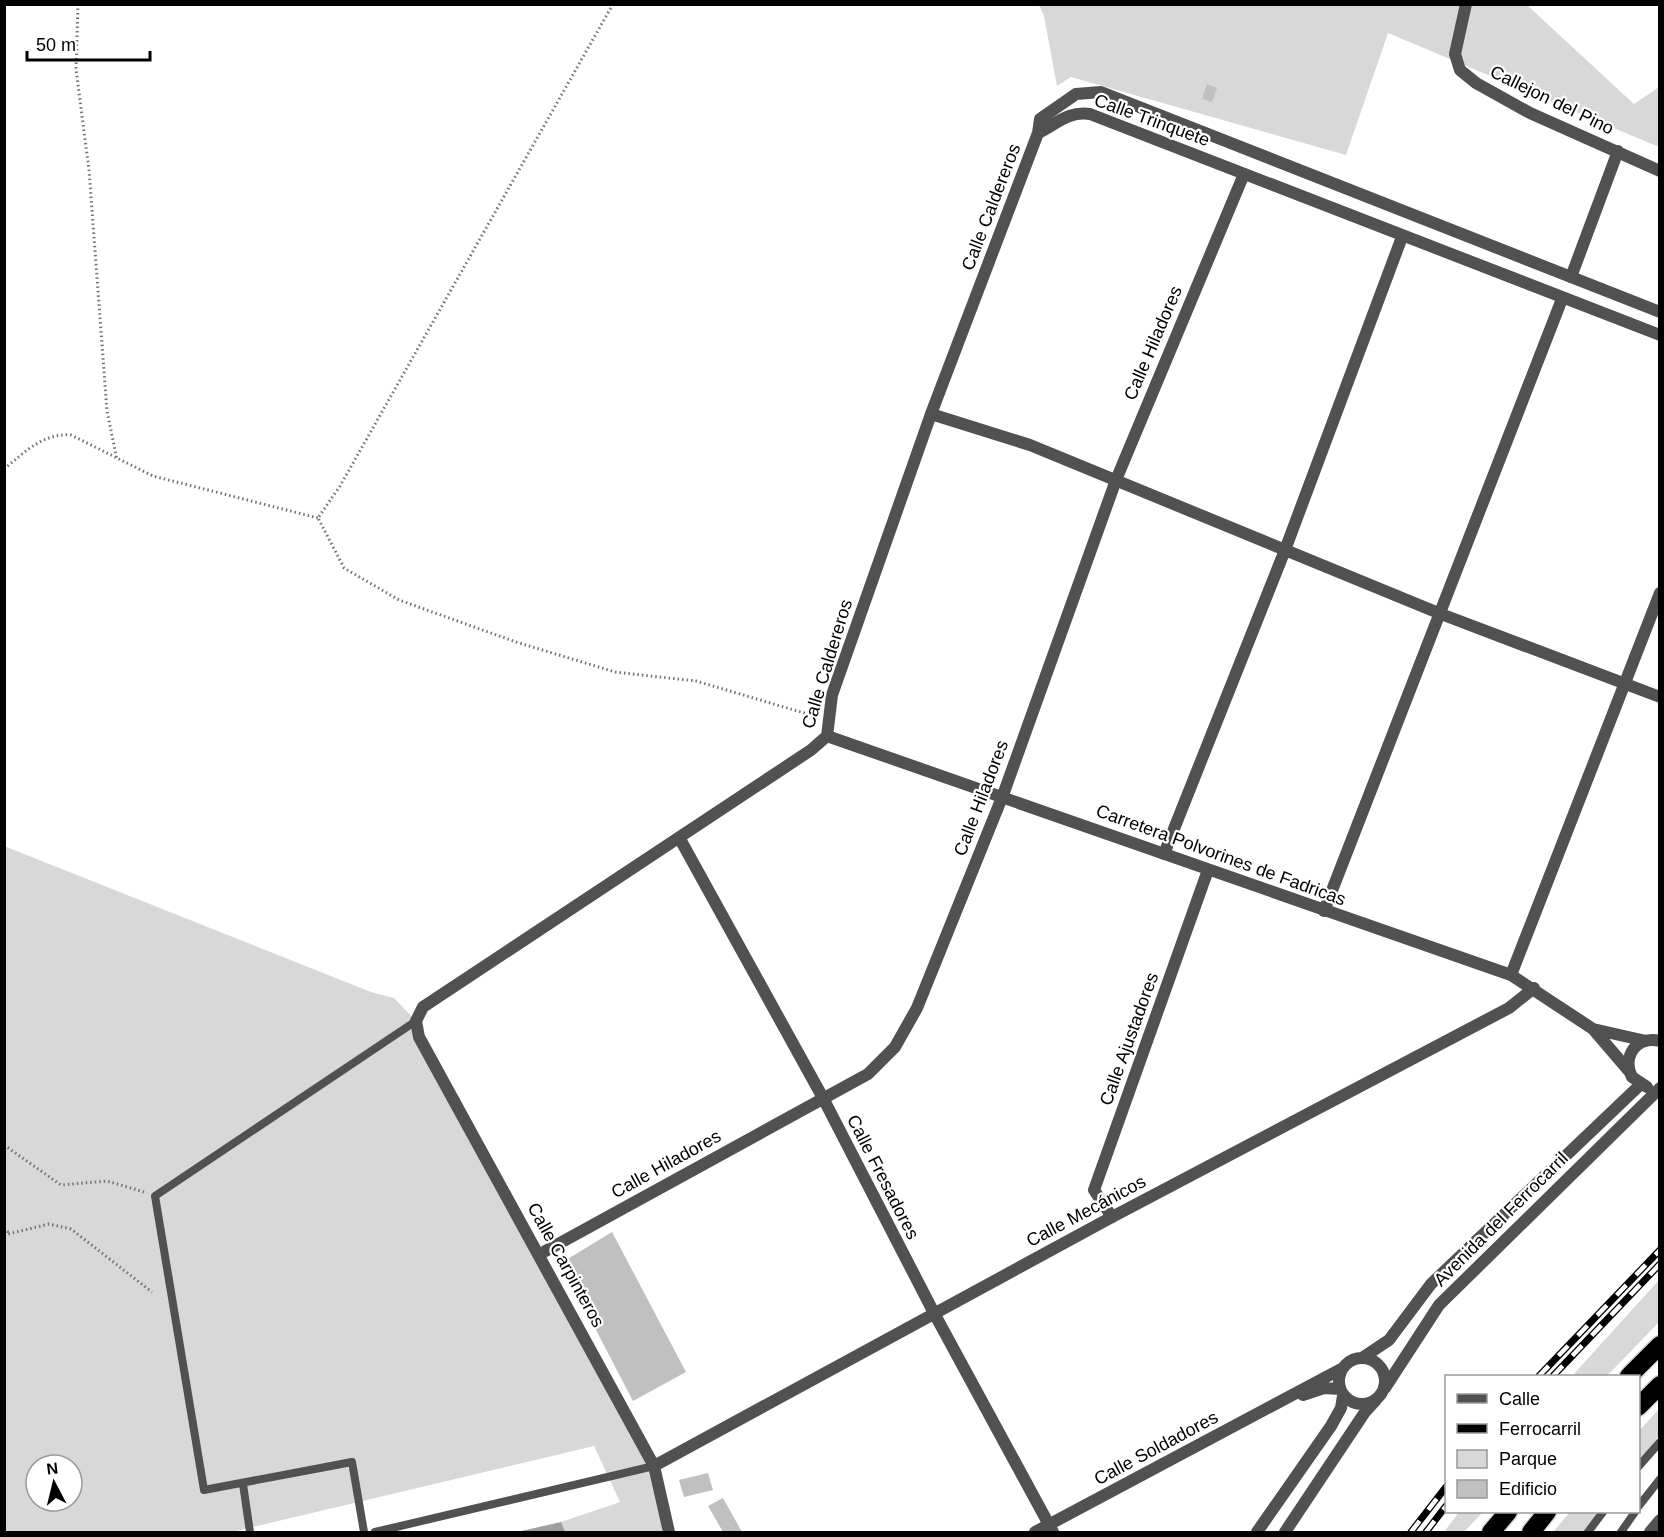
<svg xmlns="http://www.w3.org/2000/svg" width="1664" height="1537" viewBox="0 0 1664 1537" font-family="Helvetica,sans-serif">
  <rect width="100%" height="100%" fill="#fff"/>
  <path fill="#d8d8d8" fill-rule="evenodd" d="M1039 5H1527L1634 104 1659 87V147L1388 33 1346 155 1071 77 1057 86 1044 16Z
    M4 846 371 992 394 998 416 1021 654 1466 669 1532H563L561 1522 620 1502 594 1446 236 1531 5 1532ZM36 1465H72V1501H36Z
    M1659 1280V1322L1607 1376H1572Z
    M1659 1409V1435L1639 1464 1638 1432Z
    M1459 1512H1483L1464 1532H1444Z
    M1570 1512H1605L1590 1532H1553Z"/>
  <path fill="#9f9f9f" d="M561 1522 565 1532H517Z"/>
  <path fill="#c0c0c0" d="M1207 84 1217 88 1212 102 1202 99Z
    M612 1232 686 1372 633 1401 561 1263Z
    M708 1473 713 1490 684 1497 679 1480Z
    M723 1498 742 1532H723L708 1506Z"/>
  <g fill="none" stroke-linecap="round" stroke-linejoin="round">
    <g stroke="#dbdbdb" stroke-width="21">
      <path id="motorway" d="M1629 1376 1660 1345
        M1638 1407 1660 1385
        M1491 1532 1508 1512
        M1531 1532 1547 1512"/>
    </g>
    <path stroke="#737373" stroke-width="3" stroke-dasharray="1.5 3" stroke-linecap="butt" d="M78 4 76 69 89 170 107 411 117 460
      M613 4 340 486 318 518 344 568 399 600 516 642 615 672 696 681 811 715 815 720
      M4 469C25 452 43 433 71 435L153 476 318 518
      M4 1145 61 1185 107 1181 144 1192
      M4 1228 10 1234
      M4 1235 49 1224 71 1229 152 1292"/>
    <path stroke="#515151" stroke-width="8" d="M1638 1467 1660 1442
      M243 1484 250 1532
      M1638 1507 1660 1479
      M364 1532 352 1462 204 1490 155 1196 416 1021
      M375 1532 654 1466
      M1588 1532 1603 1512
      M1621 1532 1635 1512"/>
    <path stroke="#515151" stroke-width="12" d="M1466 4 1455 54 1460 70 1476 83 1530 113 1660 171
      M1571 277 1618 151
      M931 414 1030 445 1441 614 1660 697
      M680 839 823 1098 934 1313 1053 1532
      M1164 854 1285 550 1402 237
      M1324 911 1562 299
      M1511 975 1660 593
      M1112 1217 1094 1190 1208 870
      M540 1254 868 1074 895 1047 917 1008 1003 795 1116 480 1244 174"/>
    <path stroke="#515151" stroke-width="12" d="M1038 133C1057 124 1067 111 1090 114L1660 335
      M827 736 1511 975 1593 1029 1629 1071
      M1593 1029 1646 1041
      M1647 1087 1632 1077C1622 1057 1636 1035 1660 1041
      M1339 1381a23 23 0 1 1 46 0a23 23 0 1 1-46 0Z
      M1362 1358 1389 1340 1431 1284 1640 1085
      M1385 1388 1439 1305 1660 1088
      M1303 1395 1324 1388 1340 1389
      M654 1466 1112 1217 1509 1008 1534 988
      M669 1532 654 1466 419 1037 416 1021 423 1007 811 750 827 736 832 695 931 414 1038 133 1040 119 1076 94 1101 92 1660 312
      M1035 1532 1343 1368
      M1257 1532 1331 1426 1341 1408 1343 1396
      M1285 1532 1365 1412 1376 1400
      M1650 1532 1660 1520"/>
    <use href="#motorway" stroke="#000" stroke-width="18"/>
    <g stroke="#000" stroke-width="7">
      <path id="rail" d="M1539 1376 1660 1250
        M1553 1376 1660 1264
        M1411 1532 1446 1487
        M1426 1532 1446 1506"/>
    </g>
    <use href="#rail" stroke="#fff" stroke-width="4.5" stroke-dasharray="14" stroke-linecap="butt"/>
  </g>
  <g text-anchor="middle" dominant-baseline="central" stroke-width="4.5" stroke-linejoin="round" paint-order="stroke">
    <g font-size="18" fill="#000" stroke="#fff">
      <text transform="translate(1552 100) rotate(26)">Callejon del Pino</text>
      <text transform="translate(1152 120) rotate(20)">Calle Trinquete</text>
      <text transform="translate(991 207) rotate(-69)">Calle Caldereros</text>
      <text transform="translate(1153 343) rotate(-67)">Calle Hiladores</text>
      <text transform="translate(827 664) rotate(-73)">Calle Caldereros</text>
      <text transform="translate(981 798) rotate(-69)">Calle Hiladores</text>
      <text transform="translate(1221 855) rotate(20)">Carretera Polvorines de Fadricas</text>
      <text transform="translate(1129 1039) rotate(-70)">Calle Ajustadores</text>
      <text transform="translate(666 1164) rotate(-29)">Calle Hiladores</text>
      <text transform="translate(883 1177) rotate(63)">Calle Fresadores</text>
      <text transform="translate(1086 1211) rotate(-28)">Calle Mecánicos</text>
      <text transform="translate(1501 1219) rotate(-45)">Avenida del Ferrocarril</text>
      <text transform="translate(566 1265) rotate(61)">Calle Carpinteros</text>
      <text transform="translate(1156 1448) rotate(-28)">Calle Soldadores</text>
    </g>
  </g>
  <rect width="1664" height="1537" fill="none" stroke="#000000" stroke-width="12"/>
  <rect x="1445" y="1375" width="195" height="138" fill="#ffffff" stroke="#999999" stroke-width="1.5"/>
  <rect x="1457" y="1394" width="30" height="9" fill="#515151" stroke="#999999" stroke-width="1.5"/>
  <text x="1499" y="1405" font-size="18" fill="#000000">Calle</text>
  <rect x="1457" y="1424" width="30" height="9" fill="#000000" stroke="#999999" stroke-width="1.5"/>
  <text x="1499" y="1435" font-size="18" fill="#000000">Ferrocarril</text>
  <rect x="1457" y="1450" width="30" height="18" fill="#d8d8d8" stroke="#999999" stroke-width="1.5"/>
  <text x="1499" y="1465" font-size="18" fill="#000000">Parque</text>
  <rect x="1457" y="1480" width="30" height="18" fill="#c0c0c0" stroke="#999999" stroke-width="1.5"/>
  <text x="1499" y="1495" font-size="18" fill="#000000">Edificio</text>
  <g transform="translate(54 1483) rotate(353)"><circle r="28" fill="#ffffff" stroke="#999999" stroke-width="1.5"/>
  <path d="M0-4.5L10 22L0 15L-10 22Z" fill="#000000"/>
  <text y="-9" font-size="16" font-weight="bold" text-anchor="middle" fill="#000000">N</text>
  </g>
  <path d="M27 51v9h123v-9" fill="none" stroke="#000000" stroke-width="3"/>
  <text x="36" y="51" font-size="18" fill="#000000" stroke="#ffffff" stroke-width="4.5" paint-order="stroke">50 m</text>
</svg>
